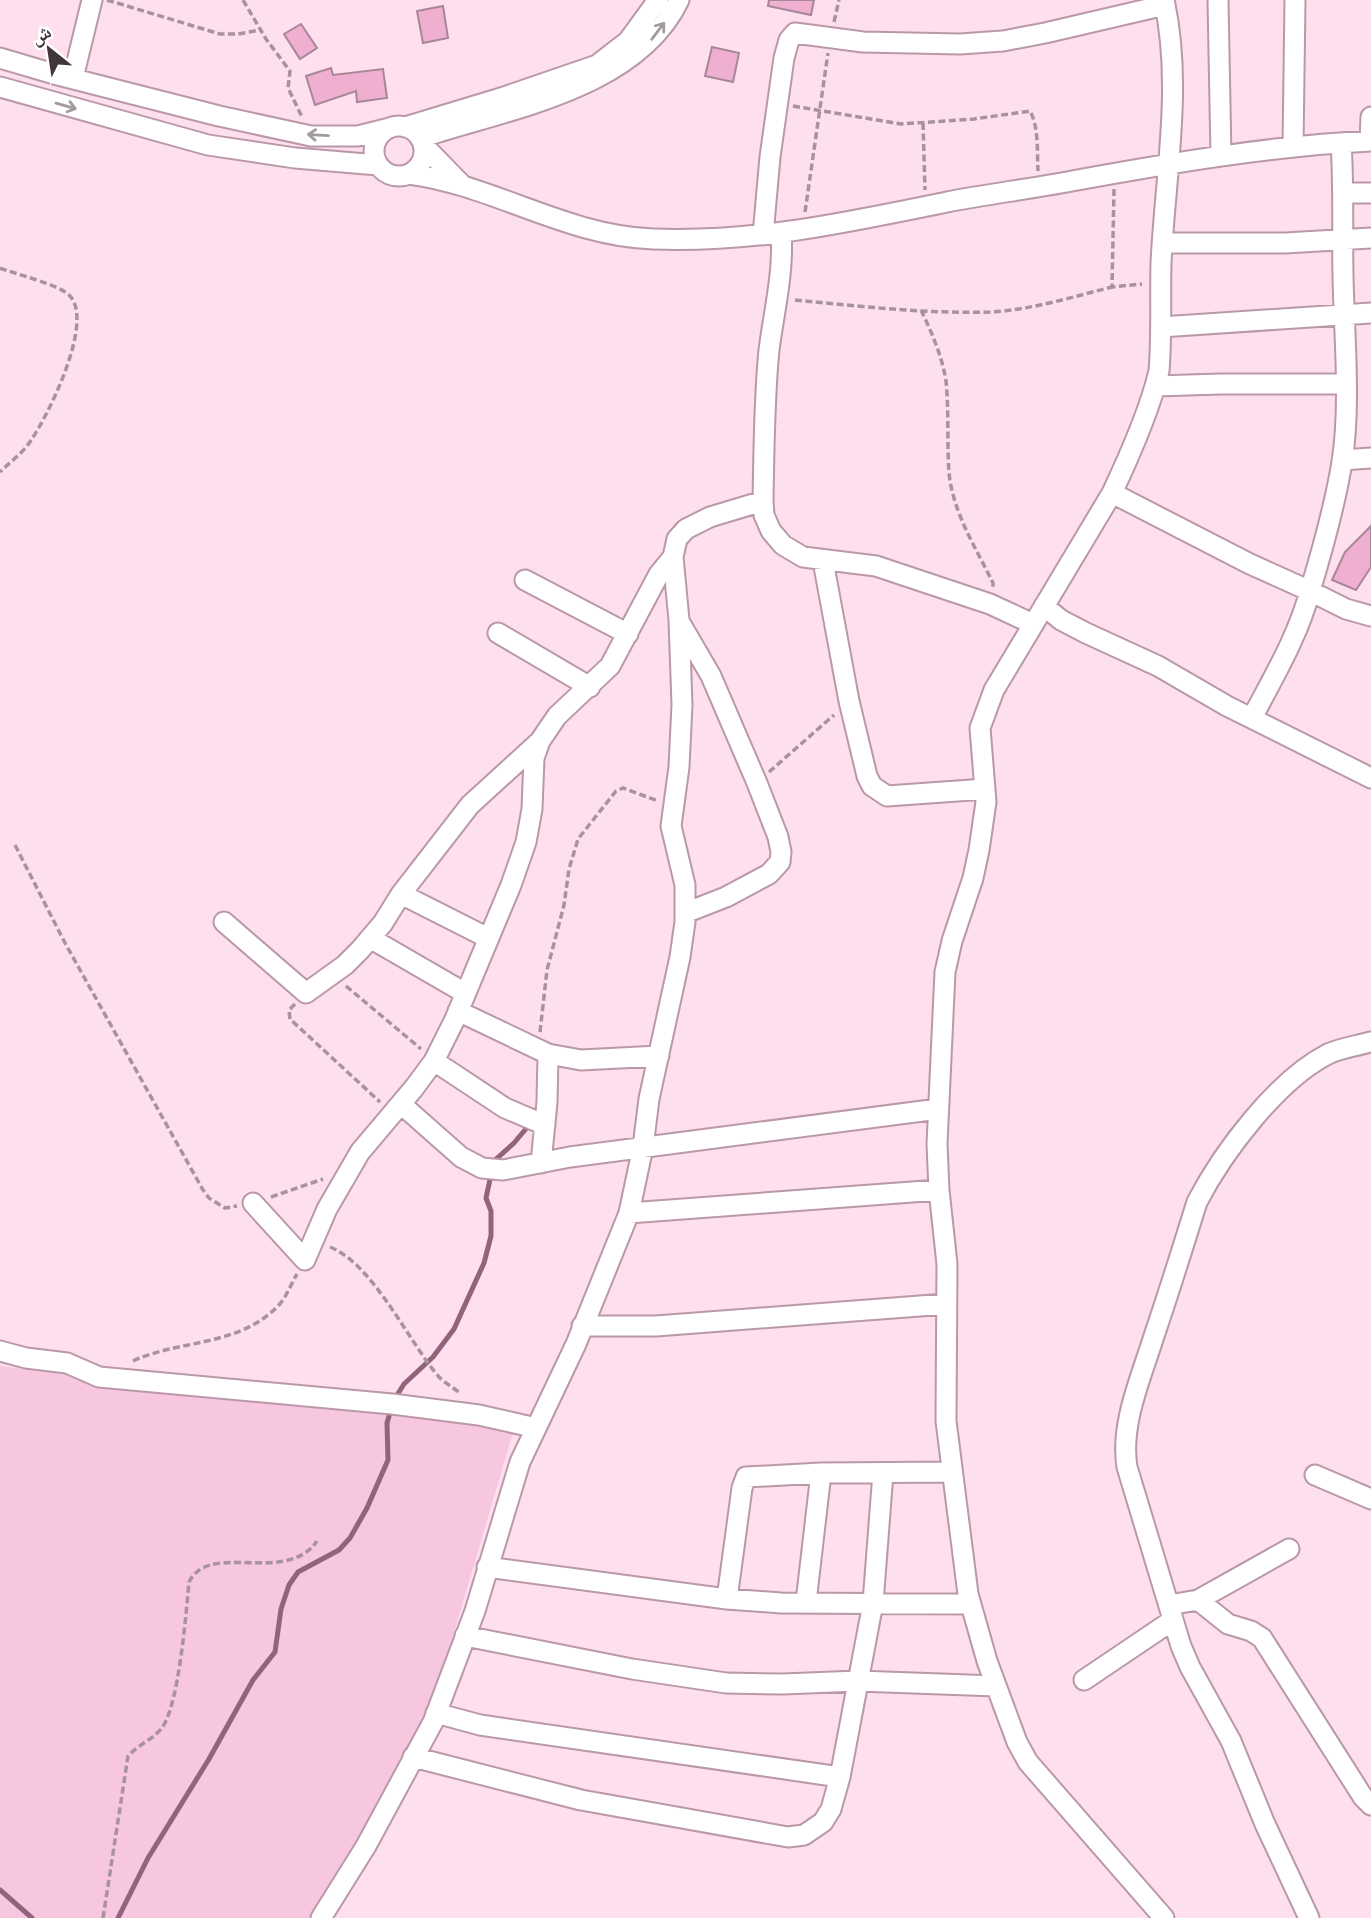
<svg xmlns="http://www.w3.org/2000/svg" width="1371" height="1918" viewBox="0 0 1371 1918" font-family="Lato,'Noto Naskh Arabic',sans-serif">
  <rect width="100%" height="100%" fill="#fddfee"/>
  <path fill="#f7c6df" d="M0 1366 514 1429 435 1697 373 1817 309 1918H0Z"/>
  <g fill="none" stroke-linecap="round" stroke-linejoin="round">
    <path stroke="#92637c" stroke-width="5" d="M394 1400 404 1384 433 1357 454 1329 484 1263 491 1236V1211L486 1198 494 1161 514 1143 530 1124
      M0 1890 32 1918
      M118 1918 148 1858 209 1759 253 1680 275 1652 281 1609 289 1585 298 1572 339 1550 350 1538 367 1508 388 1460 387 1423 391 1409"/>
  </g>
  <path fill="#efafd0" stroke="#a88698" stroke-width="2" d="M769 0H814L811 15 768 6Z
    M443 6 448 38 423 43 417 11Z
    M301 24 317 48 300 59 284 34Z
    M712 47 739 53 733 82 705 76Z
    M331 68 333 75 383 69 387 98 357 102 356 91 315 105 306 76Z
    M1371 526V567L1356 590 1332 580 1345 552Z"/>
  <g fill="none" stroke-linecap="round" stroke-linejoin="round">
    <g stroke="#ba98a9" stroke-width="23">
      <path id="minor" d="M1164 0C1183 85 1165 177 1161 263 1160 299 1162 335 1159 371 1150 410 1129 457 1112 493L994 690 980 728 986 802 979 850 973 878 952 941 945 972 937 1144 939 1190 947 1264 946 1421 968 1594 987 1661 1017 1742 1028 1762 1164 1918
        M1218 0 1221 156
        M0 58 54 74 219 116 311 136H358L386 129
        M73 78 92 0
        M0 87 208 145 295 158 378 165
        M374 151a25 25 0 1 1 50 0a25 25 0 1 1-50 0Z
        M405 127 504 97 597 65 628 41 658 0
        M420 138C506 109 636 90 679 0
        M1370 141 1371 117
        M1341 143C1344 187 1342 231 1343 275 1344 334 1351 404 1342 462 1335 505 1323 548 1310 591L1346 609 1371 616
        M423 145 462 185
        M1293 147 1295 0
        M409 174C493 185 566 236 653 239 754 243 849 222 947 202 988 194 1030 189 1072 181 1171 163 1270 146 1371 141
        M1344 193H1371
        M781 233C784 272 774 311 769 350 764 400 764 451 763 501L764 515 771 531 783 545 803 557 876 566 990 604 1033 624
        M763 235 770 157 784 58 789 40 795 33 863 42 960 44 1003 41 1045 33 1165 5
        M1163 243H1285L1371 238
        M1161 327 1371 313
        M1155 386 1221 384H1345
        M1342 460 1371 458
        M1112 493 1250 564 1310 591C1298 636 1274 676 1252 718
        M823 561 849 701 867 776 872 786 887 796 985 789
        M525 580 628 634
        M1044 606 1061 620 1086 633 1158 666 1227 706 1371 778
        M679 621 711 676 757 783 778 837 781 852 780 862 769 874 726 897 685 913
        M498 633 590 687
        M401 894 488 938
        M224 922 306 993 345 965 360 950 383 923 401 894 470 805 539 742
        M370 938 465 993
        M458 1011 548 1054 581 1060 659 1056
        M434 1061 505 1108 545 1125
        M401 1104 461 1157 482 1168 503 1170 570 1157 938 1109
        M541 1163 547 1102 548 1054
        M253 1203 305 1260 327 1209 360 1152 414 1088 434 1061 455 1019 511 885 526 842 532 809 534 758 540 741 557 716 610 666 659 574 673 557
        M629 1213 939 1190
        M582 1326H656L946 1304
        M0 1351 26 1358 67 1363 99 1377 392 1404 479 1415 536 1428
        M1315 1475 1371 1499
        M487 1567 727 1599 781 1603 970 1604
        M727 1599 742 1488 746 1477 821 1473 952 1472
        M1198 1600 1228 1624 1251 1631 1262 1638 1363 1797 1371 1805
        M806 1602 821 1473
        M1169 1605 1198 1600 1289 1549
        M465 1636 632 1669 726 1683 783 1684 858 1681 996 1686
        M1084 1680 1173 1620
        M436 1713 480 1725 840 1777
        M413 1757 581 1800 788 1837 804 1835 823 1822 831 1809 840 1777 873 1603 883 1473
        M321 1918 366 1846 433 1722 475 1611 520 1462 576 1344 629 1213 643 1147 649 1099 680 957 685 922V885L671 826 679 767 682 705 679 620 673 557 677 539 686 529 710 517 763 501
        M1309 1918 1265 1824 1231 1741 1190 1667 1181 1646 1127 1467C1120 1424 1141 1378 1154 1336 1169 1292 1183 1247 1197 1202 1223 1152 1277 1080 1328 1054 1341 1048 1357 1046 1370 1042"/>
    </g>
    <path stroke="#a8929d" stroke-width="3.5" stroke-dasharray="7 3.5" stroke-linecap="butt" d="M107 0 220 34H238L260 30
      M243 0 266 39 290 71 288 88 302 117
      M834 22 839 0
      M793 106 901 124 974 119 1030 111C1039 127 1037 153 1038 171
      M923 123 925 190
      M1114 189 1112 287 1142 284
      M805 212 828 53
      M0 268C15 274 61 285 70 296 95 323 46 421 27 446 20 455 9 463 0 472
      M795 300C859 306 925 314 990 312 1031 310 1072 297 1112 287
      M921 310C932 333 942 356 946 381 949 411 947 443 949 473 953 513 976 548 993 583V588
      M769 772 834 715
      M15 845 65 943 203 1190 209 1198 225 1208 237 1206
      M346 986 421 1049
      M295 1004 289 1010 290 1019 380 1102
      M540 1032 547 970 564 905 569 869 578 839 616 791 623 788 658 801
      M271 1197 323 1179
      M330 1247C374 1265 408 1341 439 1377 445 1383 454 1388 461 1394
      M133 1361C181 1339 238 1347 278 1306 286 1298 291 1284 297 1274
      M103 1918 128 1756C138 1745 153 1739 162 1728 179 1704 186 1614 189 1582 210 1540 286 1586 317 1541"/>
    <use href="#minor" stroke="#fff" stroke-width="19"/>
  </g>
  <defs><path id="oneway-shaft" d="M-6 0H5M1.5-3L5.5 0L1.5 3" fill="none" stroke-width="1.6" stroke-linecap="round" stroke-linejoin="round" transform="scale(1.75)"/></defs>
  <g stroke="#a19a9e">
    <use href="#oneway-shaft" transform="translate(658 31) rotate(-53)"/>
    <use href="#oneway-shaft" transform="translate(66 106) rotate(16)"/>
    <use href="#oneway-shaft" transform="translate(318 135) rotate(-177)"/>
  </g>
  <g transform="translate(49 49) rotate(330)" stroke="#ffffff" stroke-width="5" paint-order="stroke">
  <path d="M0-5L12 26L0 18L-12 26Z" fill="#43353c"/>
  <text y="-10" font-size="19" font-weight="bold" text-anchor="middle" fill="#43353c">ش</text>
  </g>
</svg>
